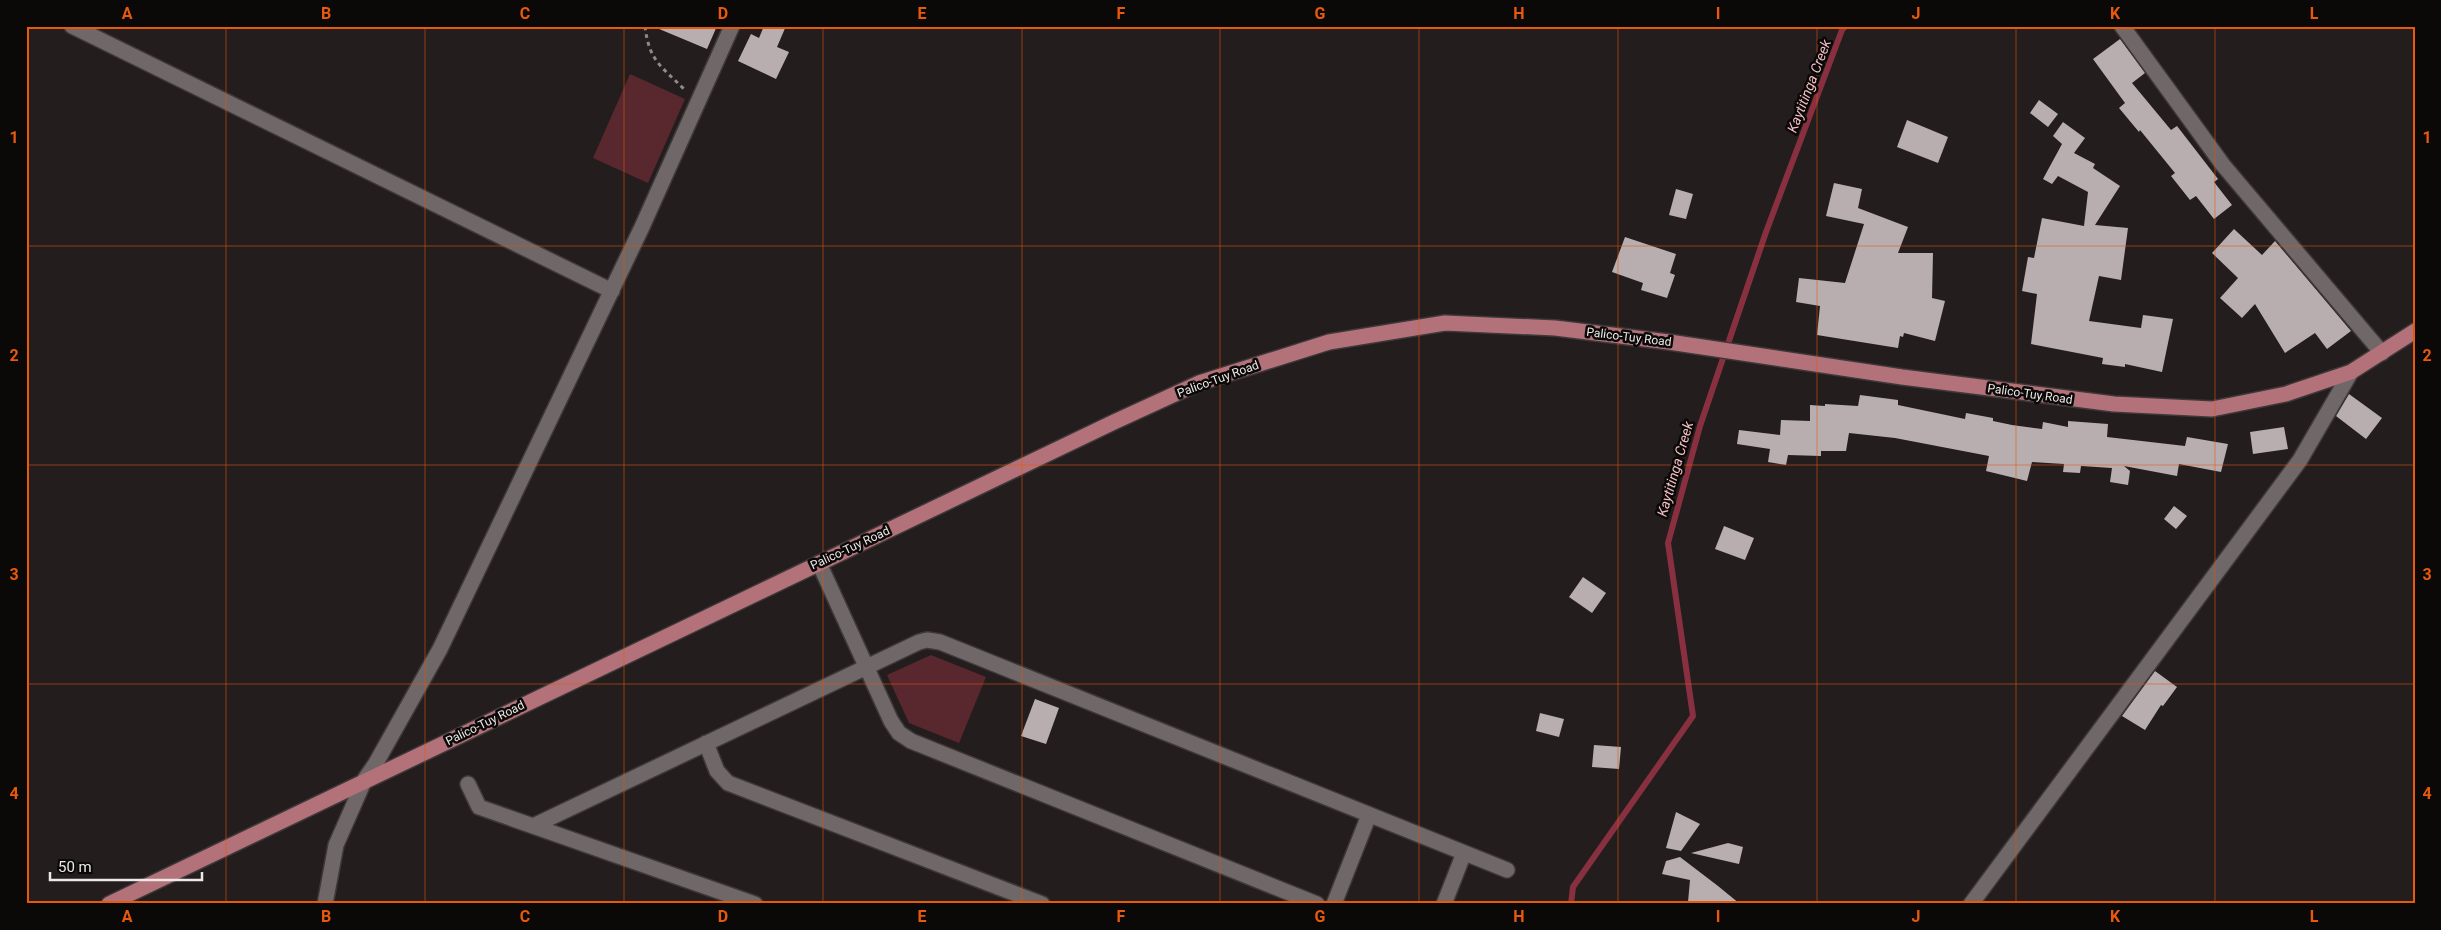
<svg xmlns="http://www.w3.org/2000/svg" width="2441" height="930" viewBox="0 0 2441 930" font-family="Roboto,sans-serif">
  <rect width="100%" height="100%" fill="#241d1e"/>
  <path fill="#59272e" d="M630 74 685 99 648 183 593 158Z
    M931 655 986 677 959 743 909 723 887 675Z"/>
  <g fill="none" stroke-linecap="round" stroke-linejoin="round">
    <path stroke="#893040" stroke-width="6" d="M1571 904 1573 887 1693 716 1668 543 1700 426 1766 232 1842 30 1846 26"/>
  </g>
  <path fill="#b8aeaf" d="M652 26H717L707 49Z
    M764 26H786L777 47 789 52 776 79 738 61 751 34 759 38Z
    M2120 39 2145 73 2132 83 2171 130 2177 126 2218 179 2214 182 2232 205 2214 219 2196 196 2190 200 2171 176 2175 173 2140 130 2139 132 2119 108 2125 103 2093 59Z
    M2039 100 2058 114 2048 127 2030 113Z
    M1907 120 1948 137 1938 163 1897 147Z
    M2063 122 2085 138 2074 153 2095 164 2093 168 2120 186 2095 225 2128 228 2121 280 2099 276 2089 321 2141 328 2143 315 2173 319 2162 372 2125 364V367L2102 364 2103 358 2031 344 2037 294 2022 291 2028 257 2034 258 2042 218 2084 226 2088 192 2058 176 2052 184 2043 179 2062 144 2053 136Z
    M1834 183 1862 189 1858 208 1908 227 1898 253H1933L1932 298 1945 301 1935 341 1904 333 1903 337 1900 336 1898 348 1817 335 1820 306 1796 302 1799 278 1845 283 1864 224 1826 216Z
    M1676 189 1693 194 1686 219 1669 215Z
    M2234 229 2262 255 2275 241 2351 331 2327 349 2315 333 2285 353 2255 304 2242 318 2220 298 2238 278 2212 253Z
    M1625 237 1676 254 1670 273 1675 275 1667 298 1641 290 1643 283 1612 272Z
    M2349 394 2382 418 2366 439 2336 416Z
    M1860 395 1898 400V405L1965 419 1966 413 1993 418V421L2012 425 2042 429 2043 422 2068 427V421L2108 424 2107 437 2185 446 2187 437 2228 444 2221 472 2179 464 2177 476 2124 466 2130 471 2128 485 2110 482 2112 468 2081 466 2080 473 2063 472 2064 464 2032 462 2027 481 1986 471 1989 456 1895 438 1849 433 1846 451H1821V456L1788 455 1786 465 1768 462 1770 449 1737 444 1739 430 1780 435 1781 420 1810 421V405L1825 406V404L1858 406Z
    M2284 427 2288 449 2253 454 2250 432Z
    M2174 506 2187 516 2176 529 2164 519Z
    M1724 526 1754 538 1745 560 1715 549Z
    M1583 577 1606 593 1592 613 1569 597Z
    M2155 671 2177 687 2163 706 2161 705 2145 730 2122 716Z
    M1035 699 1059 708 1046 744 1021 736Z
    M1540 713 1564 719 1559 737 1536 731Z
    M1594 745 1621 747 1619 769 1592 767Z
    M1676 812 1700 824 1681 851 1666 848Z
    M1728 843 1743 847 1739 864 1691 853Z
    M1680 857 1718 886 1740 904 1688 902 1690 880 1662 874 1666 861Z"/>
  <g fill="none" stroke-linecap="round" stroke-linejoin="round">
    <g stroke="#3e3839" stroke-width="18">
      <path id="minor" d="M72 26 612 291
        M2122 26 2223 165 2382 353
        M819 563 891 721 899 733 911 741 1317 904
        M706 743 717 771 728 783 1042 904
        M468 784 479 807 755 904
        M533 826 919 642 927 640 940 642 1507 870
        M325 904 336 845 365 779 376 763 440 649 642 227 732 26
        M1334 904 1369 815
        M1444 904 1464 853
        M1971 904 2300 460 2351 372"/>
    </g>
    <g stroke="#3e3839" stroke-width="18">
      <path id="major" d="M109 904 1114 422 1199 383 1329 342 1445 323 1555 328 1669 342 1902 377 2114 404 2212 409 2286 394 2351 372 2415 331"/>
    </g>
    <path stroke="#8f898a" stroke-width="3" stroke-dasharray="4 4" stroke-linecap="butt" d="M645 26C649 61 661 66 685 90"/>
    <use href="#minor" stroke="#706768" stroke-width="15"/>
    <use href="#major" stroke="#b37179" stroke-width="15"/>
  </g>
  <path fill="none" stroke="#e8590c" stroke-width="1" stroke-opacity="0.55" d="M226 26V904M425 26V904M624 26V904M823 26V904M1022 26V904M1220 26V904M1419 26V904M1618 26V904M1817 26V904M2016 26V904M2215 26V904M26 246H2415M26 465H2415M26 684H2415"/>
  <g text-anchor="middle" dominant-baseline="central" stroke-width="5" stroke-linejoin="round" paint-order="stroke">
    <g font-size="12" fill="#ede8e8" stroke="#0b0808">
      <text transform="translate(1629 337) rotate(7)">Palico-Tuy Road</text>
      <text transform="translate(1218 379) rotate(-20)">Palico-Tuy Road</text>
      <text transform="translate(2030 394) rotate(8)">Palico-Tuy Road</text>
      <text transform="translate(850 548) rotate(-25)">Palico-Tuy Road</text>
      <text transform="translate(485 723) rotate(-26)">Palico-Tuy Road</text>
    </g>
    <g font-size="14" font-style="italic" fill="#f3bfc3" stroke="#0b0808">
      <text transform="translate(1809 86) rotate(-69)">Kaytitinga Creek</text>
      <text transform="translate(1675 469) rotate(-74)">Kaytitinga Creek</text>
    </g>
  </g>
  <rect width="2441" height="930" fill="none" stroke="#0b0808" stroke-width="55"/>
  <path d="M50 872v8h152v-8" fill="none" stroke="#ede8e8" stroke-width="2.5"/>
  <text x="58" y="872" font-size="15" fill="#ede8e8" stroke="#0b0808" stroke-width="4" paint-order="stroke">50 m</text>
  <rect x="28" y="28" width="2386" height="874" fill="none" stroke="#e8590c" stroke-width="2"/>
  <g font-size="16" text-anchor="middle" font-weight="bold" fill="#e8590c">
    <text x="127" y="19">A</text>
    <text x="326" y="19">B</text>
    <text x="525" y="19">C</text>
    <text x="723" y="19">D</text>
    <text x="922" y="19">E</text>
    <text x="1121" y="19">F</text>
    <text x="1320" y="19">G</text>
    <text x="1519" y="19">H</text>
    <text x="1718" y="19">I</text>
    <text x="1916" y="19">J</text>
    <text x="2115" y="19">K</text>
    <text x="2314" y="19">L</text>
    <text x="14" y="143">1</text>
    <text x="2427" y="143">1</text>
    <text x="14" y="361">2</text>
    <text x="2427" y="361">2</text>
    <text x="14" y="580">3</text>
    <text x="2427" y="580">3</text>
    <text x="14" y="799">4</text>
    <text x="2427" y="799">4</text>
    <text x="127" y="922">A</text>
    <text x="326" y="922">B</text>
    <text x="525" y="922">C</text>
    <text x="723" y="922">D</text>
    <text x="922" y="922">E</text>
    <text x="1121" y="922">F</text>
    <text x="1320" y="922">G</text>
    <text x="1519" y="922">H</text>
    <text x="1718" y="922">I</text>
    <text x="1916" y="922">J</text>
    <text x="2115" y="922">K</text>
    <text x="2314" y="922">L</text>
  </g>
</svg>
